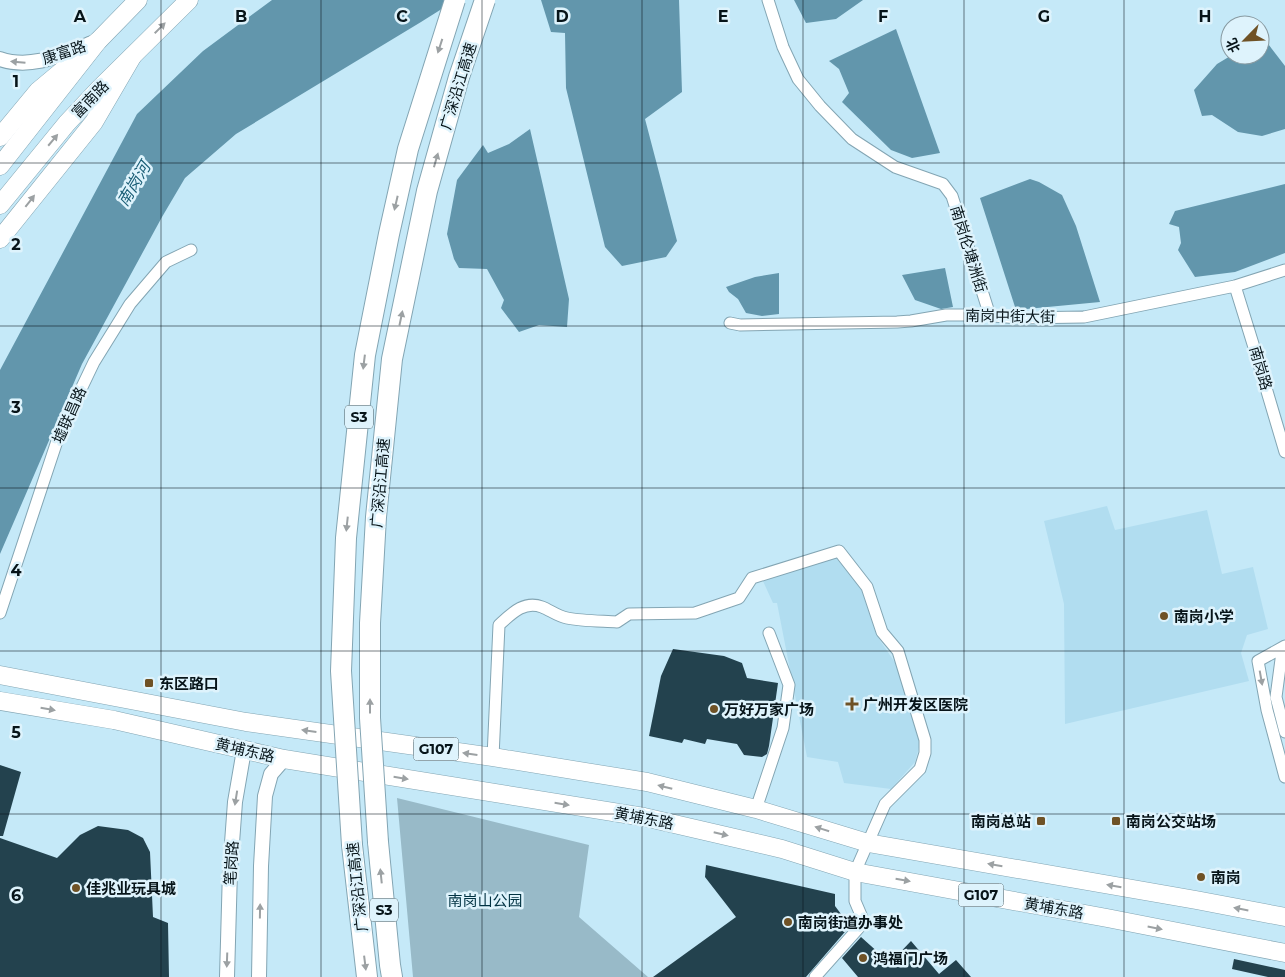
<svg xmlns="http://www.w3.org/2000/svg" width="1285" height="977" viewBox="0 0 1285 977" font-family="Montserrat,'Noto Sans SC',sans-serif">
  <rect width="100%" height="100%" fill="#c5e9f8"/>
  <path fill="#b1ddf0" d="M1107 506 1115 530 1207 510 1222 574 1253 567 1268 629 1247 635 1241 653 1249 681 1065 724 1064 604 1044 521Z
    M838 555 860 585 877 636 896 664 920 744 915 762 891 789 844 783 838 762 807 757 777 603H773L762 579Z"/>
  <path fill="#98bac8" d="M397 798 589 845 579 917 648 977H413Z"/>
  <path fill="#6296ac" d="M272 0H456L421 22 236 134 185 178 162 217 82 364 0 554V370L137 114 203 51Z
    M541 0H679L682 92 645 119 677 241 666 257 622 266 605 247 566 88 565 33 551 32Z
    M794 0H863L836 19 806 23Z
    M896 29 940 153 912 158 891 150 842 102 849 93 839 69 829 61Z
    M1262 36 1285 66V129L1262 136 1238 132 1212 115 1202 116 1194 90 1217 64 1232 55H1260V38Z
    M530 129 569 299 567 327 539 325 519 332 501 308 504 300 487 269 459 268 454 259 447 234 457 180 483 145 488 153 509 144Z
    M1030 179 1039 182 1062 195 1076 226 1100 302 1016 310 980 198Z
    M1285 184V253L1235 272 1195 277 1178 250 1181 243 1179 227 1169 224 1175 211Z
    M945 268 953 307 941 309 915 300 902 275Z
    M779 273V314L762 316 746 313 738 299 729 292 726 287 755 277Z"/>
  <path fill="#23424e" d="M673 649 724 656 742 663 747 678 778 683 769 746 767 754 762 757 744 755 737 744 707 739 705 744 684 739 682 743 649 736 661 676Z
    M0 765 21 772 3 836H0Z
    M98 826 128 830 143 838 150 852 153 917 168 923 169 977H0V838L57 858 80 835Z
    M706 865 835 894V906L850 926 806 977H653L736 917 705 877Z
    M861 937 890 963 911 941 939 974 956 960 971 977H858L842 958Z
    M1234 959 1285 970V977H1268L1232 969Z"/>
  <g fill="none" stroke-linecap="round" stroke-linejoin="round">
    <g stroke="#83a5b3" stroke-width="13">
      <path id="minor" d="M768 0 783 47 798 79 820 106 852 139 895 167 943 184 952 196 990 316
        M1235 286 1253 344 1285 452
        M730 323 740 325 897 322 911 321 946 315H982L1019 318 1084 317 1235 286 1285 270
        M0 613 59 435 94 362 130 304 166 262 191 250
        M1285 646 1258 661 1267 710 1285 777
        M1285 650 1282 652 1276 697 1285 732
        M493 757 499 625C511 614 524 600 542 607 550 610 557 616 567 618 581 621 602 621 617 622L629 614 695 613 739 598 752 578 839 551 867 587 882 632 898 651 925 740V753L920 769 885 804 855 872V901L864 922 815 977
        M756 809 783 728 789 685 769 633"/>
    </g>
    <g stroke="#83a5b3" stroke-width="16">
      <path id="tertiary" d="M0 59C32 70 63 54 92 43
        M227 977 230 870 235 802 244 750
        M259 977 261 866 265 796 271 774 284 759"/>
    </g>
    <g stroke="#83a5b3" stroke-width="19">
      <path id="primary" d="M0 166 98 41 138 0
        M0 205 67 123 99 89 189 0"/>
    </g>
    <g stroke="#83a5b3" stroke-width="19">
      <path id="trunk" d="M0 137 38 91 98 41
        M0 239 94 122 132 57
        M0 675 246 722 493 757 647 782 756 809 868 843 1196 900 1285 917
        M0 701 114 720 284 759 644 817 782 849 855 872 1107 918 1285 953"/>
    </g>
    <g stroke="#83a5b3" stroke-width="22">
      <path id="motorway" d="M378 842 390 965 392 977
        M352 845 367 977"/>
    </g>
    <use href="#minor" stroke="#fff" stroke-width="11"/>
    <use href="#tertiary" stroke="#fff" stroke-width="14"/>
    <use href="#primary" stroke="#fff" stroke-width="18"/>
    <use href="#trunk" stroke="#fff" stroke-width="18"/>
    <use href="#motorway" stroke="#fff" stroke-width="20"/>
    <g stroke="#83a5b3" stroke-width="22" stroke-linecap="butt">
      <path id="motorway-bridge" d="M378 842 370 718V623L376 517 392 359 427 191 459 77 485 0
        M352 845 341 671 346 538 365 355 389 234 408 149 455 0"/>
    </g>
    <use href="#motorway-bridge" stroke="#fff" stroke-width="20"/>
  </g>
  <defs><path id="oneway-solid" d="M-6-.8H1V-3.2L6.5 0L1 3.2V.8H-6Z" transform="scale(1.25)"/></defs>
  <g fill="#9ca1a3">
    <use href="#oneway-solid" transform="translate(160 28) rotate(-45)"/>
    <use href="#oneway-solid" transform="translate(440 46) rotate(108)"/>
    <use href="#oneway-solid" transform="translate(18 62) rotate(-175)"/>
    <use href="#oneway-solid" transform="translate(53 140) rotate(-50)"/>
    <use href="#oneway-solid" transform="translate(436 160) rotate(-74)"/>
    <use href="#oneway-solid" transform="translate(30 201) rotate(-52)"/>
    <use href="#oneway-solid" transform="translate(396 203) rotate(103)"/>
    <use href="#oneway-solid" transform="translate(401 318) rotate(-78)"/>
    <use href="#oneway-solid" transform="translate(364 362) rotate(97)"/>
    <use href="#oneway-solid" transform="translate(347 524) rotate(96)"/>
    <use href="#oneway-solid" transform="translate(1261 678) rotate(80)"/>
    <use href="#oneway-solid" transform="translate(370 706) rotate(-90)"/>
    <use href="#oneway-solid" transform="translate(48 709) rotate(10)"/>
    <use href="#oneway-solid" transform="translate(309 731) rotate(-172)"/>
    <use href="#oneway-solid" transform="translate(470 754) rotate(-172)"/>
    <use href="#oneway-solid" transform="translate(401 778) rotate(9)"/>
    <use href="#oneway-solid" transform="translate(665 787) rotate(-166)"/>
    <use href="#oneway-solid" transform="translate(236 798) rotate(99)"/>
    <use href="#oneway-solid" transform="translate(562 804) rotate(9)"/>
    <use href="#oneway-solid" transform="translate(822 829) rotate(-163)"/>
    <use href="#oneway-solid" transform="translate(721 834) rotate(13)"/>
    <use href="#oneway-solid" transform="translate(995 865) rotate(-170)"/>
    <use href="#oneway-solid" transform="translate(381 876) rotate(-96)"/>
    <use href="#oneway-solid" transform="translate(903 880) rotate(10)"/>
    <use href="#oneway-solid" transform="translate(1114 886) rotate(-170)"/>
    <use href="#oneway-solid" transform="translate(1241 909) rotate(-169)"/>
    <use href="#oneway-solid" transform="translate(260 911) rotate(-89)"/>
    <use href="#oneway-solid" transform="translate(1155 928) rotate(11)"/>
    <use href="#oneway-solid" transform="translate(227 960) rotate(92)"/>
    <use href="#oneway-solid" transform="translate(365 963) rotate(83)"/>
  </g>
  <path fill="none" stroke="#071419" stroke-width="1" stroke-opacity="0.55" d="M161 0V977M321 0V977M482 0V977M642 0V977M803 0V977M964 0V977M1124 0V977M0 163H1285M0 326H1285M0 488H1285M0 651H1285M0 814H1285"/>
  <g fill="#6f5226" stroke="#def3fc" stroke-width="2">
    <circle cx="1164" cy="616" r="5"/>
    <rect x="144" y="678" width="10" height="10" rx="2.5"/>
    <path d="M849.5 696.5h5v5h5v5h-5v5h-5v-5h-5v-5h5z"/>
    <circle cx="714" cy="709" r="5"/>
    <rect x="1036" y="816" width="10" height="10" rx="2.5"/>
    <rect x="1111" y="816" width="10" height="10" rx="2.5"/>
    <circle cx="1201" cy="877" r="5"/>
    <circle cx="76" cy="888" r="5"/>
    <circle cx="788" cy="922" r="5"/>
    <circle cx="863" cy="958" r="5"/>
  </g>
  <g text-anchor="middle" dominant-baseline="central" stroke-width="5" stroke-linejoin="round" paint-order="stroke">
    <g fill="#def3fc" stroke="#48575d" stroke-width="1">
      <rect x="345" y="405.5" width="28" height="23" rx="4"/>
      <rect x="413.5" y="737.5" width="45" height="23" rx="4"/>
      <rect x="958.5" y="883.5" width="45" height="23" rx="4"/>
      <rect x="370" y="898.5" width="28" height="23" rx="4"/>
    </g>
    <g font-size="14" font-weight="bold" fill="#071419">
      <text x="359" y="417">S3</text>
      <text x="436" y="749">G107</text>
      <text x="981" y="895">G107</text>
      <text x="384" y="910">S3</text>
    </g>
    <g font-size="15" fill="#071419" stroke="#def3fc">
      <text transform="translate(64 52) rotate(-18)">康富路</text>
      <text transform="translate(458 86) rotate(-73)">广深沿江高速</text>
      <text transform="translate(90 99) rotate(-46)">富南路</text>
      <text transform="translate(969 249) rotate(73)">南岗伦塘洲街</text>
      <text transform="translate(1010 316) rotate(1)">南岗中街大街</text>
      <text transform="translate(1261 368) rotate(74)">南岗路</text>
      <text transform="translate(69 415) rotate(-66)">墟联昌路</text>
      <text transform="translate(380 483) rotate(-85)">广深沿江高速</text>
      <text transform="translate(245 750) rotate(13)">黄埔东路</text>
      <text transform="translate(644 818) rotate(11)">黄埔东路</text>
      <text transform="translate(231 863) rotate(-86)">笔岗路</text>
      <text transform="translate(357 887) rotate(-96)">广深沿江高速</text>
      <text transform="translate(1054 908) rotate(10)">黄埔东路</text>
    </g>
    <g font-size="15" font-weight="bold" fill="#071419" stroke="#def3fc" text-anchor="start">
      <text x="1174" y="616">南岗小学</text>
      <text x="159" y="683">东区路口</text>
      <text x="863" y="704">广州开发区医院</text>
      <text x="724" y="709">万好万家广场</text>
      <text x="1031" y="821" text-anchor="end">南岗总站</text>
      <text x="1126" y="821">南岗公交站场</text>
      <text x="1211" y="877">南岗</text>
      <text x="86" y="888">佳兆业玩具城</text>
      <text x="798" y="922">南岗街道办事处</text>
      <text x="873" y="958">鸿福门广场</text>
    </g>
    <g font-size="15" fill="#003242" stroke="#def3fc">
      <text x="485" y="900">南岗山公园</text>
    </g>
    <g font-size="16" font-style="italic" fill="#195d75" stroke="#def3fc">
      <text transform="translate(134 184) rotate(-59)">南岗河</text>
    </g>
  </g>
  <g font-size="16" text-anchor="middle" font-weight="bold" fill="#071419" stroke="#def3fc" stroke-width="5" stroke-linejoin="round" paint-order="stroke">
    <text x="80" y="22">A</text>
    <text x="241" y="22">B</text>
    <text x="402" y="22">C</text>
    <text x="562" y="22">D</text>
    <text x="723" y="22">E</text>
    <text x="883" y="22">F</text>
    <text x="1044" y="22">G</text>
    <text x="1205" y="22">H</text>
    <text x="16" y="87">1</text>
    <text x="16" y="250">2</text>
    <text x="16" y="413">3</text>
    <text x="16" y="576">4</text>
    <text x="16" y="738">5</text>
    <text x="16" y="901">6</text>
  </g>
  <g transform="translate(1245 40) rotate(246)"><circle r="24" fill="#def3fc" stroke="#889aa1"/>
  <path d="M0-4L9 19L0 12L-9 19Z" fill="#6f5226"/>
  <text y="-8" font-size="14" font-weight="bold" text-anchor="middle" fill="#071419">北</text>
  </g>
</svg>
